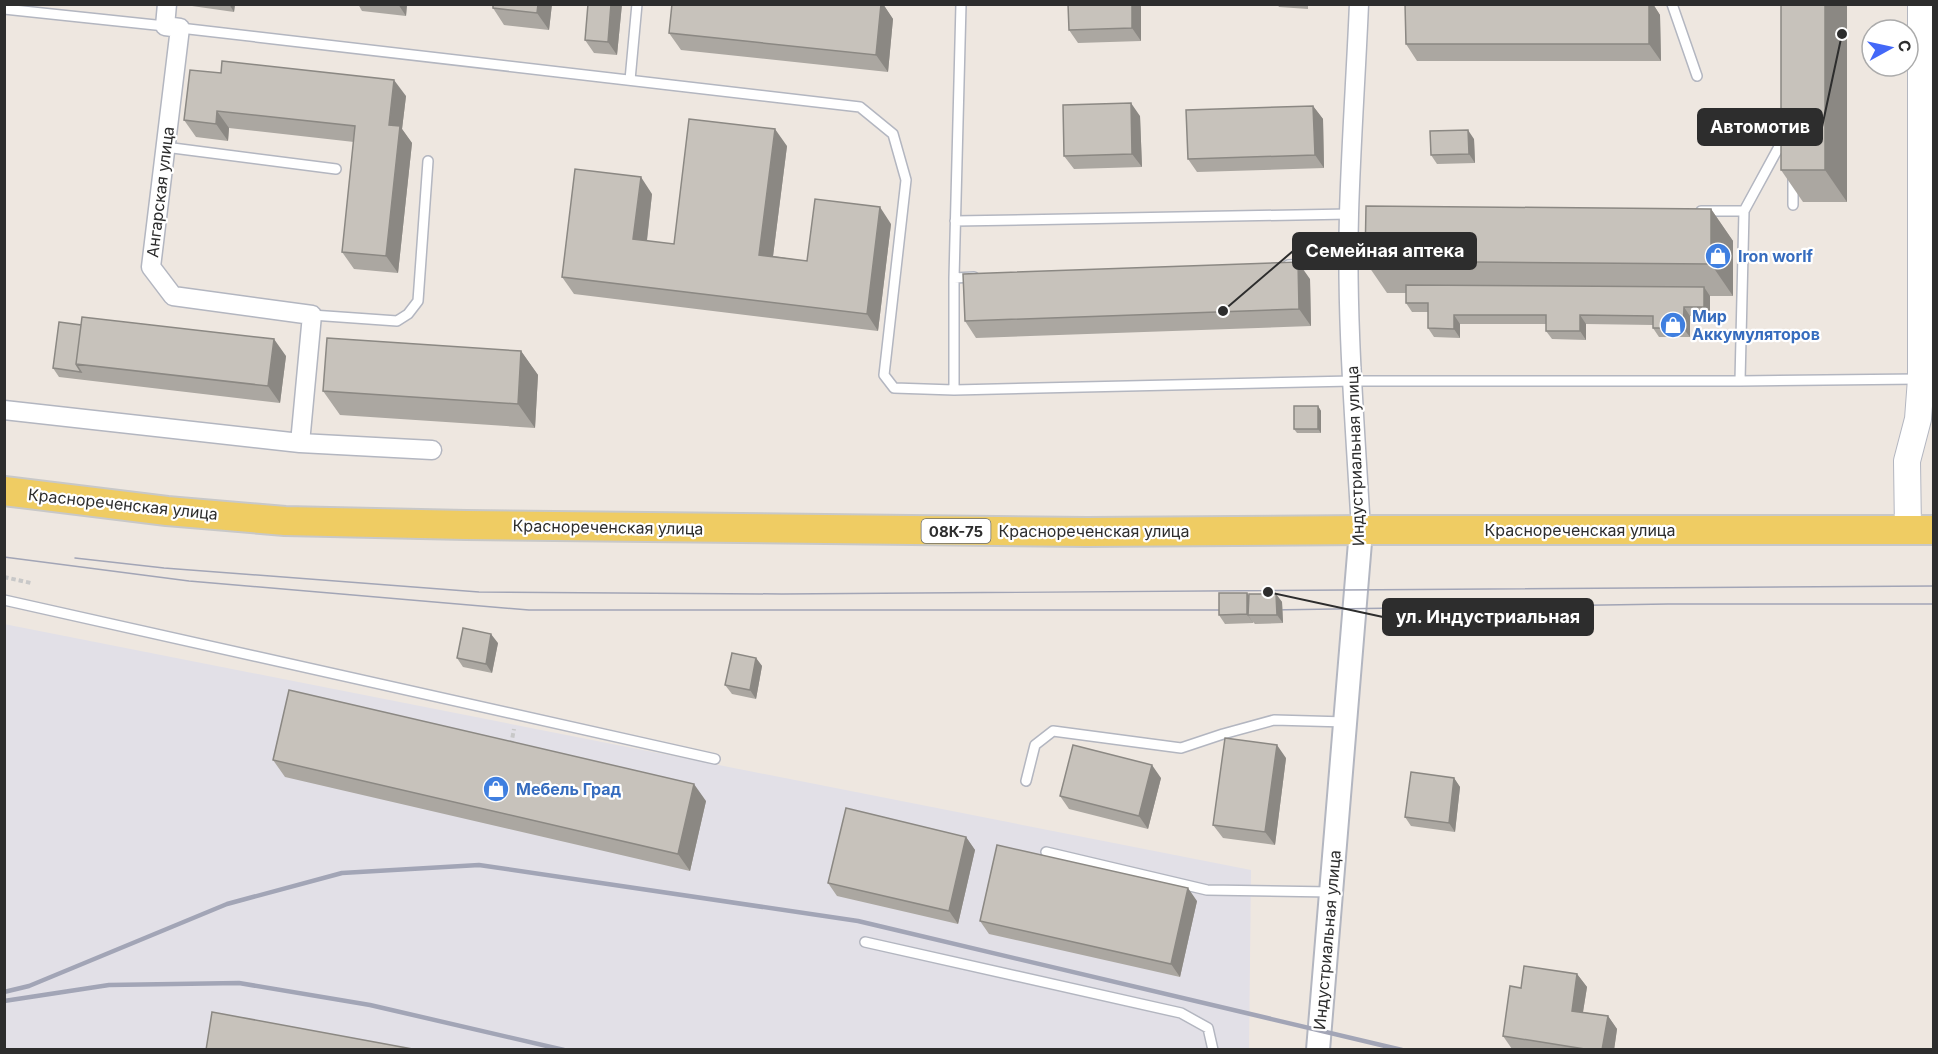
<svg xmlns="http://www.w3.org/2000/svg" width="1938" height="1054" viewBox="0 0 1938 1054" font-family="Inter,sans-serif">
  <rect width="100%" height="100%" fill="#eee7e0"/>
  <path fill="#e2e0e7" d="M4 624 1251 870 1249 1049H5Z"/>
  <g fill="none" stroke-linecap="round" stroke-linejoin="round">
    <g stroke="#b3b6c0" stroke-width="12">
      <path id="service" d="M1672 4 1697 76
        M4 9 165 26
        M180 28 860 107 893 134 906 180 884 375 894 388 954 390 1352 381H1740L1919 379
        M630 80 637 4
        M165 147 336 169
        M1793 205V174
        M1701 211H1744L1787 132
        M955 221 1349 214
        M1288 265 1348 262
        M954 278 961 4
        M312 315 397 321 408 314 418 301 428 161
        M1740 381 1744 211
        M954 390V278L974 277
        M4 600 715 759
        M1026 781 1035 745 1053 731 1181 748 1223 734 1274 720 1346 722
        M1046 852 1207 890 1331 892
        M865 942 1181 1013 1208 1028 1213 1050"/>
    </g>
    <g stroke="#b3b6c0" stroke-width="21">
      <path id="minor" d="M167 4 165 26 180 28 151 267 173 296 312 315 300 443
        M1359 4C1356 74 1351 144 1349 214 1346 319 1355 425 1361 530
        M4 410 300 443 432 450"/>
    </g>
    <g stroke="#b3b6c0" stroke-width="26">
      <path id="tertiary" d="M1318 1050 1361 530"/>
    </g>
    <g stroke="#b3b6c0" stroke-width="28">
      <path id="secondary" d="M1908 530 1907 461 1918 419 1921 379V4"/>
    </g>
    <g stroke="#c8c8c8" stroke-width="32">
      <path id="primary" d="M4 491 167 511 285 521 466 525 1087 532 1361 530H1934"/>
    </g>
    <path stroke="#c8c8c8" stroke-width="4" stroke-dasharray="4.5 3" stroke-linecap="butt" d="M4 577 31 583
      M511 745 514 729"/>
    <use href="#service" stroke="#fff" stroke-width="9"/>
    <use href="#minor" stroke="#fff" stroke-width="18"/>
    <use href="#tertiary" stroke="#fff" stroke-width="22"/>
    <use href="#secondary" stroke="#fff" stroke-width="26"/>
    <use href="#primary" stroke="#efcc63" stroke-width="28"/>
    <path stroke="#a2a5b6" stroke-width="1.5" d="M4 557 189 581 529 610H1235
      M75 558 164 568 479 592 782 594 1934 586
      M1265 610 1668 604H1934"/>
    <path stroke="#a2a5b6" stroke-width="4.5" d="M4 992 29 986 227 904 342 873 479 865 858 921 1402 1050
      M4 1001 109 985 239 983 370 1005 564 1050"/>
  </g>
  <path fill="#aba7a1" d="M191 4H235L234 12 192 6Z
    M358 4H407L406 16 362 11Z
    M552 4 549 30 504 25 493 8Z
    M588 4H622L617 55 594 53 585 40Z
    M672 4H883L893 19 888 72 681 50 669 33Z
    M1068 4H1141V41L1078 43 1069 30Z
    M1277 4H1308V9L1279 7Z
    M1405 4H1653L1660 15 1661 61H1417L1406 44Z
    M1781 4H1847V202H1803L1781 170Z
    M190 70 406 96 402 129 412 143 398 273 354 269 342 252 354 142 229 128 228 141 196 137 184 120Z
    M1313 106 1323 119 1324 168 1197 172 1188 159Z
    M1140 116 1142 167 1074 169 1064 156Z
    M1474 139 1475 163 1437 164 1431 155Z
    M787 146 773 256 807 261 891 224 878 331 574 294 562 277 652 194 647 241 674 244Z
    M1711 209 1733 241V296H1710V316H1690V337H1659L1653 328V325L1586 324V340L1552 339 1546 331V324H1460V338L1434 337 1428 328V312H1412L1406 303V293H1387L1365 261Z
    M1310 279 1311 326 976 338 965 321Z
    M59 322 286 356 280 403 59 377 53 368Z
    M521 351 538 375 535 428 340 415 323 391Z
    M1318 406 1321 411V433H1297L1294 429Z
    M1247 593 1249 595 1276 594 1282 602 1283 623 1255 624 1253 622V623L1225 624 1219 615Z
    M498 643 492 673 463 667 457 658Z
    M756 658 762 666 756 699 732 694 725 685Z
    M1286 758 1275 845 1223 838 1213 825Z
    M273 760 706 801 690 871 285 777Z
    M1161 778 1148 829 1069 809 1060 796Z
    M1454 778 1460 787 1455 832 1411 826 1405 817Z
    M966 837 975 850 958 924 837 896 828 883Z
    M1197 901 1180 977 989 934 980 921Z
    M1577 974 1587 987 1583 1012 1608 1016 1617 1029 1614 1050 1512 1049 1503 1036 1521 988Z"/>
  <path fill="#8b8883" d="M229 4H235L234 12Z
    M398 4H407L406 16Z
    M538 4H552L549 30 537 13Z
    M611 4H622L617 55 608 42Z
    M881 4H883L893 19 888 72 876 55Z
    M1132 4H1141V41L1132 28Z
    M1649 4H1653L1660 15 1661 61 1649 44Z
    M1825 4H1847V202L1825 170Z
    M394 80 406 96 402 129 412 143 398 273 386 256 389 125Z
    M1131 103 1140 116 1142 167 1132 154Z
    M1313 106 1323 119 1324 168 1315 155Z
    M217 111 229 128 228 141 216 124Z
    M775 129 787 146 771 272 759 255Z
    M1468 130 1474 139 1475 163 1469 154Z
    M641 177 652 194 645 256 633 239Z
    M880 207 891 224 878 331 867 314Z
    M1711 209 1733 241V296L1711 264Z
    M1298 262 1310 279 1311 326 1299 309Z
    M1704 287 1710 296V316L1704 307Z
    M1684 307 1690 316V337L1683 328Z
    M1454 315 1460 324V338L1454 329Z
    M1580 315 1586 324V340L1580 331Z
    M274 339 286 356 280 403 268 386Z
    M521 351 538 375 535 428 518 404Z
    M1318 406 1321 411V433L1318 429Z
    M1247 593 1253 602 1248 615 1253 623 1247 614Z
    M1276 594 1282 602 1283 623 1277 615Z
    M491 634 498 643 492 673 486 664Z
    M756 658 762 666 756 699 750 690Z
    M1277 745 1286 758 1275 845 1265 832Z
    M1152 765 1161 778 1148 829 1139 816Z
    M1454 778 1460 787 1455 832 1449 823Z
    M694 784 706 801 690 871 678 854Z
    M966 837 975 850 958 924 949 911Z
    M1188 888 1197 901 1180 977 1171 964Z
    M1577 974 1587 987 1581 1024 1572 1011Z
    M1608 1016 1617 1029 1614 1050H1602Z"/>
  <path fill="#c7c2bb" stroke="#8b8883" stroke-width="1.5" d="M493 4H538L537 13 493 8Z
    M588 4H611L608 42 585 40Z
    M672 4H881L876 55 669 33Z
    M1068 4H1132V28L1069 30Z
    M1405 4H1649V44H1406Z
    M1781 4H1825V170H1781Z
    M222 61 394 80 389 125 400 126 386 256 342 252 355 126 217 111 216 124 184 120 190 70 221 73Z
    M1131 103 1132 154 1064 156 1063 105Z
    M1313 106 1315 155 1188 159 1186 110Z
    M689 119 775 129 759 255 807 261 815 199 880 207 867 314 562 277 575 169 641 177 633 239 674 244Z
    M1468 130 1469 154 1431 155 1430 131Z
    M1366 206 1711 209V264L1365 261Z
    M1298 262 1299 309 965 321 963 274Z
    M1406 285 1704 287V307H1684L1683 328H1653V316L1580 315V331H1546V315H1454V329L1428 328V303H1406Z
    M82 317 274 339 268 386 76 364Z
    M59 322 81 325 76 364 81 372 53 368Z
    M327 338 521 351 518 404 323 391Z
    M1294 406H1318V429H1294Z
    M1219 593H1247V614L1219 615Z
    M1249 594H1276L1277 615H1248Z
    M463 628 491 634 486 664 457 658Z
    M732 653 756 658 750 690 725 685Z
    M289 690 694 784 678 854 273 760Z
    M1225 738 1277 745 1265 832 1213 825Z
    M1073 745 1152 765 1139 816 1060 796Z
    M1411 772 1454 778 1449 823 1405 817Z
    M846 808 966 837 949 911 828 883Z
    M997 845 1188 888 1171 964 980 921Z
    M1524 966 1577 974 1572 1011 1608 1016 1602 1050H1591L1503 1036 1510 986 1521 988Z
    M212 1012 418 1050H206Z"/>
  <defs>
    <g id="shop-disc" transform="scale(1.35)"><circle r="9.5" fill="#3f7fe0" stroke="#fff"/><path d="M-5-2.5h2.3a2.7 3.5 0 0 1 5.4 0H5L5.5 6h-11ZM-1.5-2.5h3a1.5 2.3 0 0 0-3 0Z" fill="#fff"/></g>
  </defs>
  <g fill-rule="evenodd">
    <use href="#shop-disc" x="1718" y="256"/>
    <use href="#shop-disc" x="1673" y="325"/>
    <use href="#shop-disc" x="496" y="789"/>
  </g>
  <g text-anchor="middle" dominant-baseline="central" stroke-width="4.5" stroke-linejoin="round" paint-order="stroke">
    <rect fill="#fff" stroke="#6c6c6c" stroke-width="1.5" x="921.5" y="519" width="69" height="24" rx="4.5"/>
    <g font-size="15" font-weight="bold" fill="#2d2d2d">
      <text x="956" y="531">08К-75</text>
    </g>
    <g font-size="16" fill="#2d2d2d" stroke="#fff">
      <text transform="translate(160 192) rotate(-83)">Ангарская улица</text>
      <text transform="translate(1355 456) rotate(-92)">Индустриальная улица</text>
      <text transform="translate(123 504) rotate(6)">Краснореченская улица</text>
      <text transform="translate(608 527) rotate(1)">Краснореченская улица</text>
      <text x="1580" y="530">Краснореченская улица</text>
      <text x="1094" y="531">Краснореченская улица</text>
      <text transform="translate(1327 940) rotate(-85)">Индустриальная улица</text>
    </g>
    <g font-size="16" font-weight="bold" fill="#366cbe" stroke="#fff" text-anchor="start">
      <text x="1738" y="256">Iron worlf</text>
      <text x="1692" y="316">Мир<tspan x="1692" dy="18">Аккумуляторов</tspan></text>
      <text x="516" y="789">Мебель Град</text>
    </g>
  </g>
  <path fill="none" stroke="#2d2d2d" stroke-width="2" d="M1842 34L1822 127M1223 311L1293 251M1268 592L1383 617"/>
  <g fill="#2d2d2d" stroke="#fff" stroke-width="2">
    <circle cx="1842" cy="34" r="6"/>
    <circle cx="1223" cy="311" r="6"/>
    <circle cx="1268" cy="592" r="6"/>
  </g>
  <g fill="#2d2d2d" stroke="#2d2d2d" stroke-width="2">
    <rect x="1698" y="109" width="124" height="36" rx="6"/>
    <rect x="1293" y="233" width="183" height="36" rx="6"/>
    <rect x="1383" y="599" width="210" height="36" rx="6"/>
  </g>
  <g font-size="18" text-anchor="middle" font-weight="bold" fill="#fff">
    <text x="1760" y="133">Автомотив</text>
    <text x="1385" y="257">Семейная аптека</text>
    <text x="1488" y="623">ул. Индустриальная</text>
  </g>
  <rect width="1938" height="1054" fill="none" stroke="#2d2d2d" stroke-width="12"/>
  <g transform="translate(1890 48) rotate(82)"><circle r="28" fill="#ffffff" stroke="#ababab" stroke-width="1.5"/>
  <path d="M0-4.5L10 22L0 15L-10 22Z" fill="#4368f8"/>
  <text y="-9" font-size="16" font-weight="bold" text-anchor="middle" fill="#2d2d2d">С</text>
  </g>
</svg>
